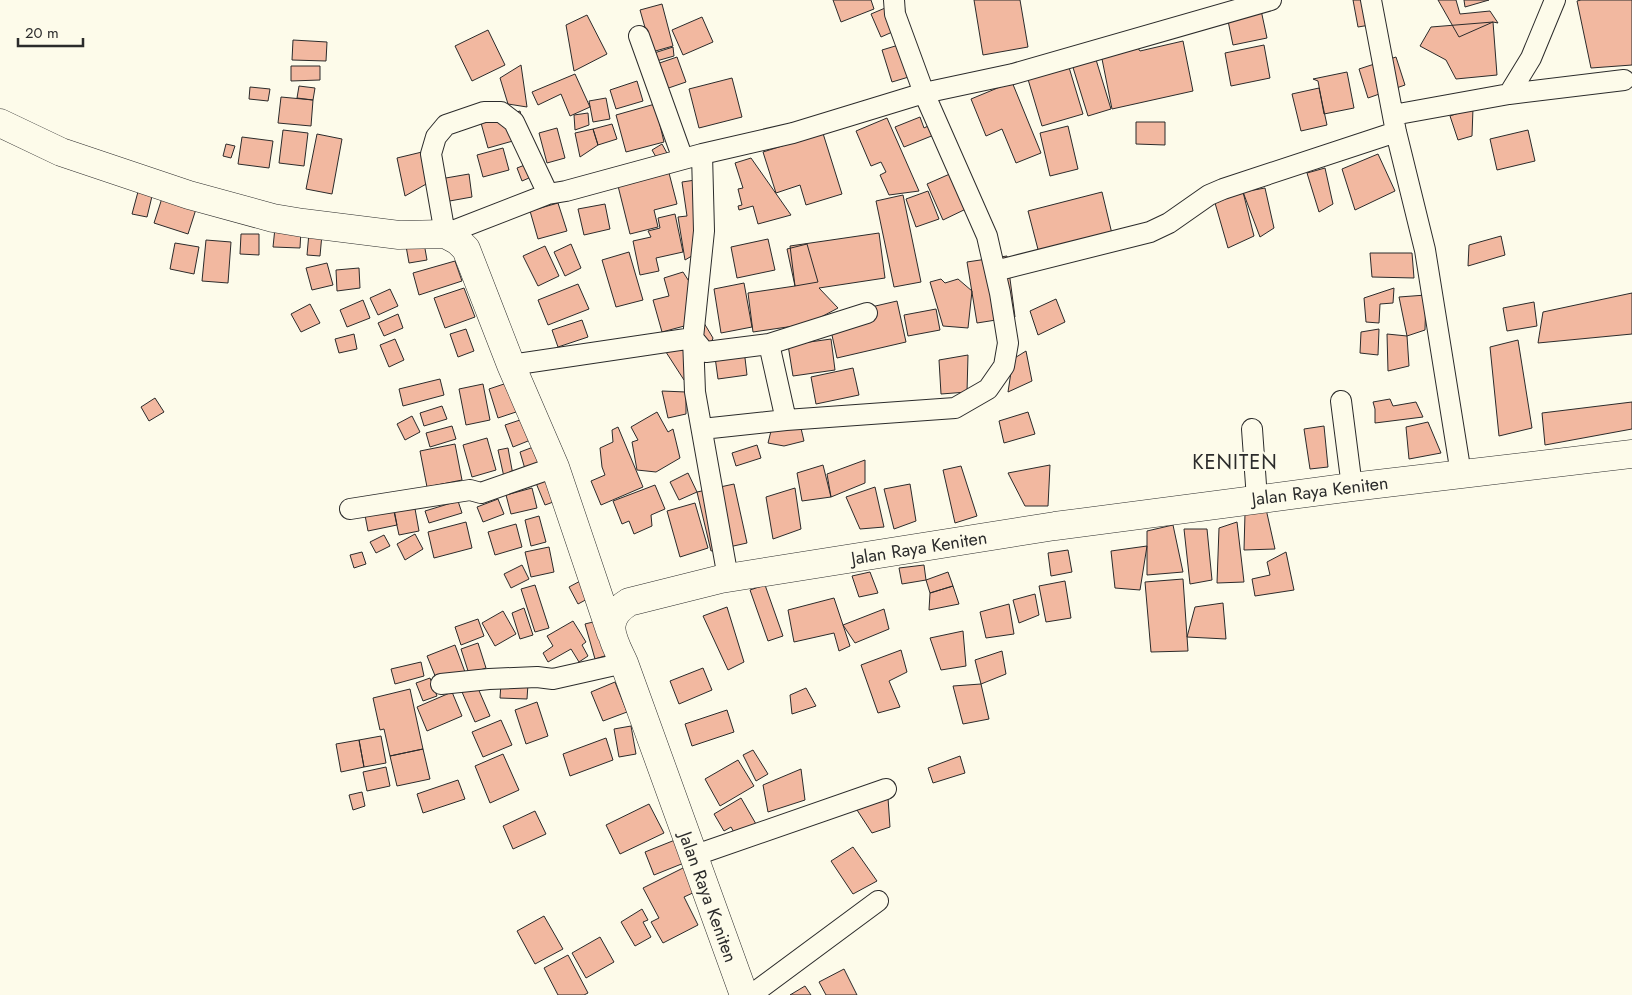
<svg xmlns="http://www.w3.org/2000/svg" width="1632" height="995" viewBox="0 0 1632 995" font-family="Jost,sans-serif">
  <rect width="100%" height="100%" fill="#fdfbea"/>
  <path fill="#f2b8a0" stroke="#2b2b2b" d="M833 0H871L874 9 841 22Z
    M904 0 906 26 881 37 871 14Z
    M974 0H1020L1028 47 983 55Z
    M1353 0H1371L1376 24 1358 27Z
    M1438 0H1456L1460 14 1490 11 1498 23 1493 22 1459 37Z
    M1464 0H1489L1465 7Z
    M1581 0H1632V65L1591 68 1577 1Z
    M662 4 673 46 652 52 640 10Z
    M1261 10 1267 38 1233 45 1227 16Z
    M587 15 607 54 574 71 566 25Z
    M702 17 713 42 683 55 672 30Z
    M1493 22 1497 75 1456 79 1446 60 1420 46 1431 27Z
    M488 30 505 65 472 81 455 46Z
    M293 40 327 42 326 61 292 60Z
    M1132 40 1140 51 1183 41 1193 91 1112 109 1101 54Z
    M912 41 922 73 892 82 882 50Z
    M633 42 651 54 673 47 674 56 639 66Z
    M1264 45 1270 78 1231 86 1225 53Z
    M1094 53 1111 109 1088 116 1071 61Z
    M677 57 686 82 654 93 645 68Z
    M1396 57 1405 85 1368 98 1359 69Z
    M1068 64 1083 114 1042 126 1027 76Z
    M521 65 527 107 508 104 500 78Z
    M291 66H320V80L291 81Z
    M1347 72 1354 108 1324 114 1318 81 1313 79Z
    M575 74 590 107 570 116 561 94 538 105 532 92Z
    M732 78 742 117 699 128 689 89Z
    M637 81 643 101 616 109 610 90Z
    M1012 82 1041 153 1016 163 1002 129 986 136 971 99Z
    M299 86 315 88 313 100 297 98Z
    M250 87 270 89 268 101 249 99Z
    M1319 88 1327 125 1301 131 1292 94Z
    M281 97 313 100 311 126 278 123Z
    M606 98 610 119 593 122 589 101Z
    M655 104 664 142 626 152 616 115Z
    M1473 108 1472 136 1458 140 1450 116Z
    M520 111 527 137 488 148 481 123Z
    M588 113 589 125 575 130 574 115Z
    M920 117 924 128 930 125 934 135 904 147 895 127Z
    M887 118 919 191 889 195 880 175 886 172 881 162 871 166 856 131Z
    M1136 122H1165V145L1136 144Z
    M612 124 617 139 598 145 593 129Z
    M1068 126 1078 169 1050 176 1040 133Z
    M821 127 842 194 806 205 800 185 776 193 763 152 801 140Z
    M557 128 565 158 547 163 539 133Z
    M593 129 598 145 580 157 575 133Z
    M283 130 308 133 304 166 279 163Z
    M1528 130 1535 161 1497 170 1490 139Z
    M317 134 342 139 332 194 306 189Z
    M242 137 273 141 269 168 238 164Z
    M226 144 235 146 231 158 223 156Z
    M662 144 668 155 656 157 652 150Z
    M503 148 509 170 483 177 477 155Z
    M422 152 428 183 405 196 397 158Z
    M1378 154 1395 191 1355 210 1342 169Z
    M751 158 791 215 758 224 753 206 739 210 738 206 742 205 738 189 743 188 735 163Z
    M538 160 543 172 522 181 517 168Z
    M1325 168 1333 204 1319 212 1307 173Z
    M669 173 677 204 654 210 658 227 630 234 618 186Z
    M952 173 968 208 943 220 927 184Z
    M469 174 472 197 444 202 440 179Z
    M702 179 712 244 685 260 678 217 687 216 682 182Z
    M139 188 153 192 147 217 132 214Z
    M1265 188 1274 228 1260 237 1243 192Z
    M928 191 939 219 916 227 906 199Z
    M1102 192 1113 238 1040 257 1028 211Z
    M1243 192 1254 236 1228 248 1215 203Z
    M163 195 197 206 188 234 154 223Z
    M903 195 921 282 894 287 876 201Z
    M558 203 567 231 538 239 530 211Z
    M605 204 610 229 584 235 578 209Z
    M675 214 683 252 656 258 659 271 640 275 633 241 651 237 648 231 660 228 658 218Z
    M275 228 301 230 300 248 273 247Z
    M309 233 322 234 320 256 307 255Z
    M879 233 885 278 819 288 838 308 808 324 753 332 748 293 795 286 790 246Z
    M241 234H259V255L240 254Z
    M1501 236 1505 255 1468 266 1469 245Z
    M768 239 775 270 737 278 731 247Z
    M206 240 231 242 228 283 202 281Z
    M175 243 199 247 194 274 170 269Z
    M424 243 427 260 409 263 406 246Z
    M571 244 581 268 565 276 554 252Z
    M807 244 818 282 795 286 787 249Z
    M545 246 559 276 538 286 523 256Z
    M629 252 643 300 616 307 602 260Z
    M1370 253H1412L1414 278 1372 277Z
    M1007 256 1015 317 977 323 967 262Z
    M455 261 462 281 419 295 413 273Z
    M327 263 333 285 312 290 306 268Z
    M359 268 360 288 337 291 336 270Z
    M683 272 692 286 688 325 662 332 653 300 669 296 664 278Z
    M941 279 945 283 958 279 972 291 968 328 943 326 930 282Z
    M744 283 752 327 721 333 714 289Z
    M578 284 589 309 548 325 538 300Z
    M464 288 475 317 445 328 434 298Z
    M1394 288 1393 303 1380 304 1379 323 1366 322 1364 298Z
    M390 289 398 306 378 315 370 298Z
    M1632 293V334L1538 343 1543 312Z
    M1426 295 1425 330 1407 336 1399 297Z
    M1056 299 1065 322 1038 335 1030 311Z
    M363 300 370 318 347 327 340 310Z
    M897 301 906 342 837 358 828 317Z
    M1534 302 1537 326 1507 331 1503 308Z
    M310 304 320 323 301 332 291 314Z
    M936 309 940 330 908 336 904 315Z
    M398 314 403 328 384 336 378 323Z
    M582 320 588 337 558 347 552 330Z
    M704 323 713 338 702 368 684 380 664 349Z
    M466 329 474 351 458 357 450 334Z
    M1379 329 1378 355 1360 353 1361 332Z
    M354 334 357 349 339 353 335 339Z
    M1387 334 1407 336 1409 366 1388 371Z
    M395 339 404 360 389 367 380 345Z
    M831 339 835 370 793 376 788 345Z
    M1518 340 1532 428 1499 436 1490 347Z
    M1026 351 1032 381 1008 392 1013 359Z
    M739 353 745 358 747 375 718 379 715 357Z
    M968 355 967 392 941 394 939 360Z
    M853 368 859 395 816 404 811 377Z
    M440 379 444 395 403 406 399 389Z
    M510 382 519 411 498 418 489 389Z
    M483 384 490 420 466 425 459 389Z
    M662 391 686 392V414L668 418Z
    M155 398 164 412 149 421 141 407Z
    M1390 399 1393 406 1416 402 1423 417 1375 423V409L1373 402Z
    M1632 402V429L1545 445 1542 413Z
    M442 406 447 419 424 426 420 413Z
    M657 412 668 432 673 429 680 458 656 472 637 470 632 442 638 440 631 427Z
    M1028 412 1035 434 1004 443 999 421Z
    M412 416 420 432 405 440 397 424Z
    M526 418 533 439 513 447 505 425Z
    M1428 422 1441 453 1409 459 1406 427Z
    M800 424 804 441 784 446 768 443 771 431Z
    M452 426 456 439 430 447 426 433Z
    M1324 426 1328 467 1310 469 1304 429Z
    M618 427 643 487 601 505 591 481 605 475 602 467 600 448 613 442 612 430Z
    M487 438 496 470 472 477 463 445Z
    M455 444 462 480 427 487 420 451Z
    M757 445 761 458 736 466 732 453Z
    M536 446 543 464 525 469 520 452Z
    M508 448 513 475 504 477 498 450Z
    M865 460V483L831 497 827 474Z
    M823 465 831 497 802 501 797 473Z
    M1050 465 1048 506H1025L1008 473Z
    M961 466 977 516 955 523 943 470Z
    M688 473 697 492 679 500 670 482Z
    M547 478 556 501 545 505 536 483Z
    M734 484 747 543 711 551 697 492Z
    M910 484 916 521 894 529 884 489Z
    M655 485 665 509 651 515 652 526 634 534 629 521 622 524 613 501Z
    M875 487 884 527 860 529 846 497Z
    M532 488 537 508 511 514 506 495Z
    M795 488 801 529 773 539 766 497Z
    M498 499 504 514 483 522 477 507Z
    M458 501 462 513 429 523 425 511Z
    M414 503 419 531 399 535 393 507Z
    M695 503 708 548 680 557 667 511Z
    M393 504 397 525 368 531 364 510Z
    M1266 509 1275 549 1244 550 1245 513Z
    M539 516 546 542 531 546 525 520Z
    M466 522 472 548 434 558 428 532Z
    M1237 522 1244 582 1217 583 1219 528Z
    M516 524 522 547 495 555 488 532Z
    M1173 525 1183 572 1147 575V531Z
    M1184 529H1207L1212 580 1190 584Z
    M415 534 423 549 405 560 397 544Z
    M384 535 390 546 376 553 370 542Z
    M1147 546 1140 590 1115 588 1111 551Z
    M549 547 554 572 531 577 525 552Z
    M1068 550 1072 572 1051 576 1048 553Z
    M362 552 366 564 354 568 350 555Z
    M1286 552 1294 590 1255 596 1252 579 1270 575 1267 562Z
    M522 565 529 579 511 588 504 574Z
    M924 565 926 580 902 584 899 568Z
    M870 572 878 593 859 597 852 576Z
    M948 572 953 586 930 593 926 580Z
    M584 579 593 596 578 604 569 587Z
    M1183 579 1188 651 1151 652 1145 582Z
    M1065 581 1071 618 1046 622 1039 586Z
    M535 585 549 628 535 632 521 589Z
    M765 585 783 636 768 641 750 590Z
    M953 586 959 604 929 610 930 593Z
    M1035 594 1039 615 1019 623 1013 600Z
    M834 598 850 646 839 651 834 633 794 642 788 610Z
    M1223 603 1226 639 1187 637 1195 607Z
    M1009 604 1014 634 986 638 980 612Z
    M727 607 744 662 728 670 703 616Z
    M524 608 533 635 520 639 512 613Z
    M884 609 889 629 855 643 843 625Z
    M503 611 516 634 495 646 482 623Z
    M478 619 484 636 461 645 455 627Z
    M601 620 611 654 595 659 585 624Z
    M573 621 586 642 582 645 588 656 579 662 571 649 548 662 543 653 553 646 547 636Z
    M963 631 966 666 941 670 930 638Z
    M478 643 486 668 469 674 461 649Z
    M455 645 465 672 438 683 427 656Z
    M901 650 907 672 889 681 900 707 878 713 861 665Z
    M1002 651 1006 674 981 684 975 660Z
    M421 662 424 676 395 684 391 669Z
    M703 668 712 690 679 704 670 681Z
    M430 678 437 696 423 701 416 683Z
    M615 682 627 712 603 721 591 692Z
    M501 683 528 684 527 699 500 698Z
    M981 684 989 719 963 724 953 686Z
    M477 686 490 716 475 722 462 692Z
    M806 688 816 706 792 714 790 695Z
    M410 689 423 749 390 756 384 729 380 730 373 698Z
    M452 692 462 716 427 731 417 707Z
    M537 702 548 736 526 744 515 710Z
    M727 710 734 732 692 746 685 724Z
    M501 720 512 745 483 757 472 732Z
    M631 726 636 754 619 757 614 729Z
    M381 736 386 763 364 767 359 740Z
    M606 738 613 760 570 776 563 754Z
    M359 740 364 767 341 772 336 744Z
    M423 749 430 779 397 786 390 756Z
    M753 750 768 774 756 781 743 755Z
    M503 754 519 790 490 803 475 766Z
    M960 756 965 773 933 783 928 768Z
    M738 760 754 786 720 806 705 779Z
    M386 767 390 786 367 791 363 772Z
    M801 769 805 800 768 812 763 785Z
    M458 780 465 799 423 813 417 794Z
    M362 792 365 806 353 810 349 795Z
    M741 798 756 824 736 836 731 827 724 831 714 814Z
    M888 798 890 827 872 833 857 810Z
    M649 804 664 833 620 854 606 825Z
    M535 811 546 834 513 849 503 826Z
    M675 840 684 863 654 875 645 852Z
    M853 847 877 881 853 894 831 861Z
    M685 867 697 891 684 897 698 925 663 943 651 922 659 918 643 888Z
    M642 909 648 920 643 922 651 937 635 946 621 922Z
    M544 916 563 949 535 964 517 931Z
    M600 937 614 962 586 978 572 953Z
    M568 955 588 993 584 995H558L544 968Z
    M844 969 857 995H826L819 982Z
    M805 986 811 995H790Z"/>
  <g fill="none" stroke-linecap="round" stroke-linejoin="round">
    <g stroke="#2b2b2b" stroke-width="22">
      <path id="street" d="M1371 0 1396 132 1425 250 1461 474
        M639 36 683 159
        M1509 94 1531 58 1555 0
        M1393 115 1509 94 1624 80
        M702 154 704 231 693 338 695 392 728 578
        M548 194 514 122 501 112H484L446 125 436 137 431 154 445 234 548 194 566 191 702 154 793 133 924 93 1013 74 1271 0
        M995 271 1150 232 1169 223 1209 195 1223 189 1396 132
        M769 344 786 420 955 408 988 389 1004 366 1008 343 1000 293 987 236 924 93 895 14 894 0
        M511 365 693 338 702 349 706 352 769 344 867 313
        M1341 401 1352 487
        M702 429 786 420
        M1252 429 1257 499
        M350 509 470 490 481 493 555 467
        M441 684 489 679 537 677 553 679 624 663
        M693 856 886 789
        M751 995 878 901"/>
    </g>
    <g stroke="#2b2b2b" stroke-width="29">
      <path id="secondary" d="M0 123 61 152 189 195 273 218 303 223 399 235 445 234 458 241 466 249 511 365 555 467 611 633
        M744 995 624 663C613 639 600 620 629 602L721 579 1055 526 1352 487 1632 454"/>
    </g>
    <use href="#street" stroke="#fdfbea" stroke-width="20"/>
    <use href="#secondary" stroke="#fdfbea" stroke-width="28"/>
  </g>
  <g text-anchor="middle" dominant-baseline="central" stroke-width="4" stroke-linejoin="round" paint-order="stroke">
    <g font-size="18" fill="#2b2b2b" stroke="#fdfbea">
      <text transform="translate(1320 491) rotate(-7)">Jalan Raya Keniten</text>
      <text transform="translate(919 548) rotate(-9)">Jalan Raya Keniten</text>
      <text transform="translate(708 897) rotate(70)">Jalan Raya Keniten</text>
    </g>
    <g font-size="20" letter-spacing="1" fill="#2b2b2b" stroke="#fdfbea">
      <text x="1235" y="462">KENITEN</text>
    </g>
  </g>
  <path d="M18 38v8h65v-8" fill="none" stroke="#2b2b2b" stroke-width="2.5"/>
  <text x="25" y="38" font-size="15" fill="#2b2b2b" stroke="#fdfbea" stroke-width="4" paint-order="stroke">20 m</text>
</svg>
